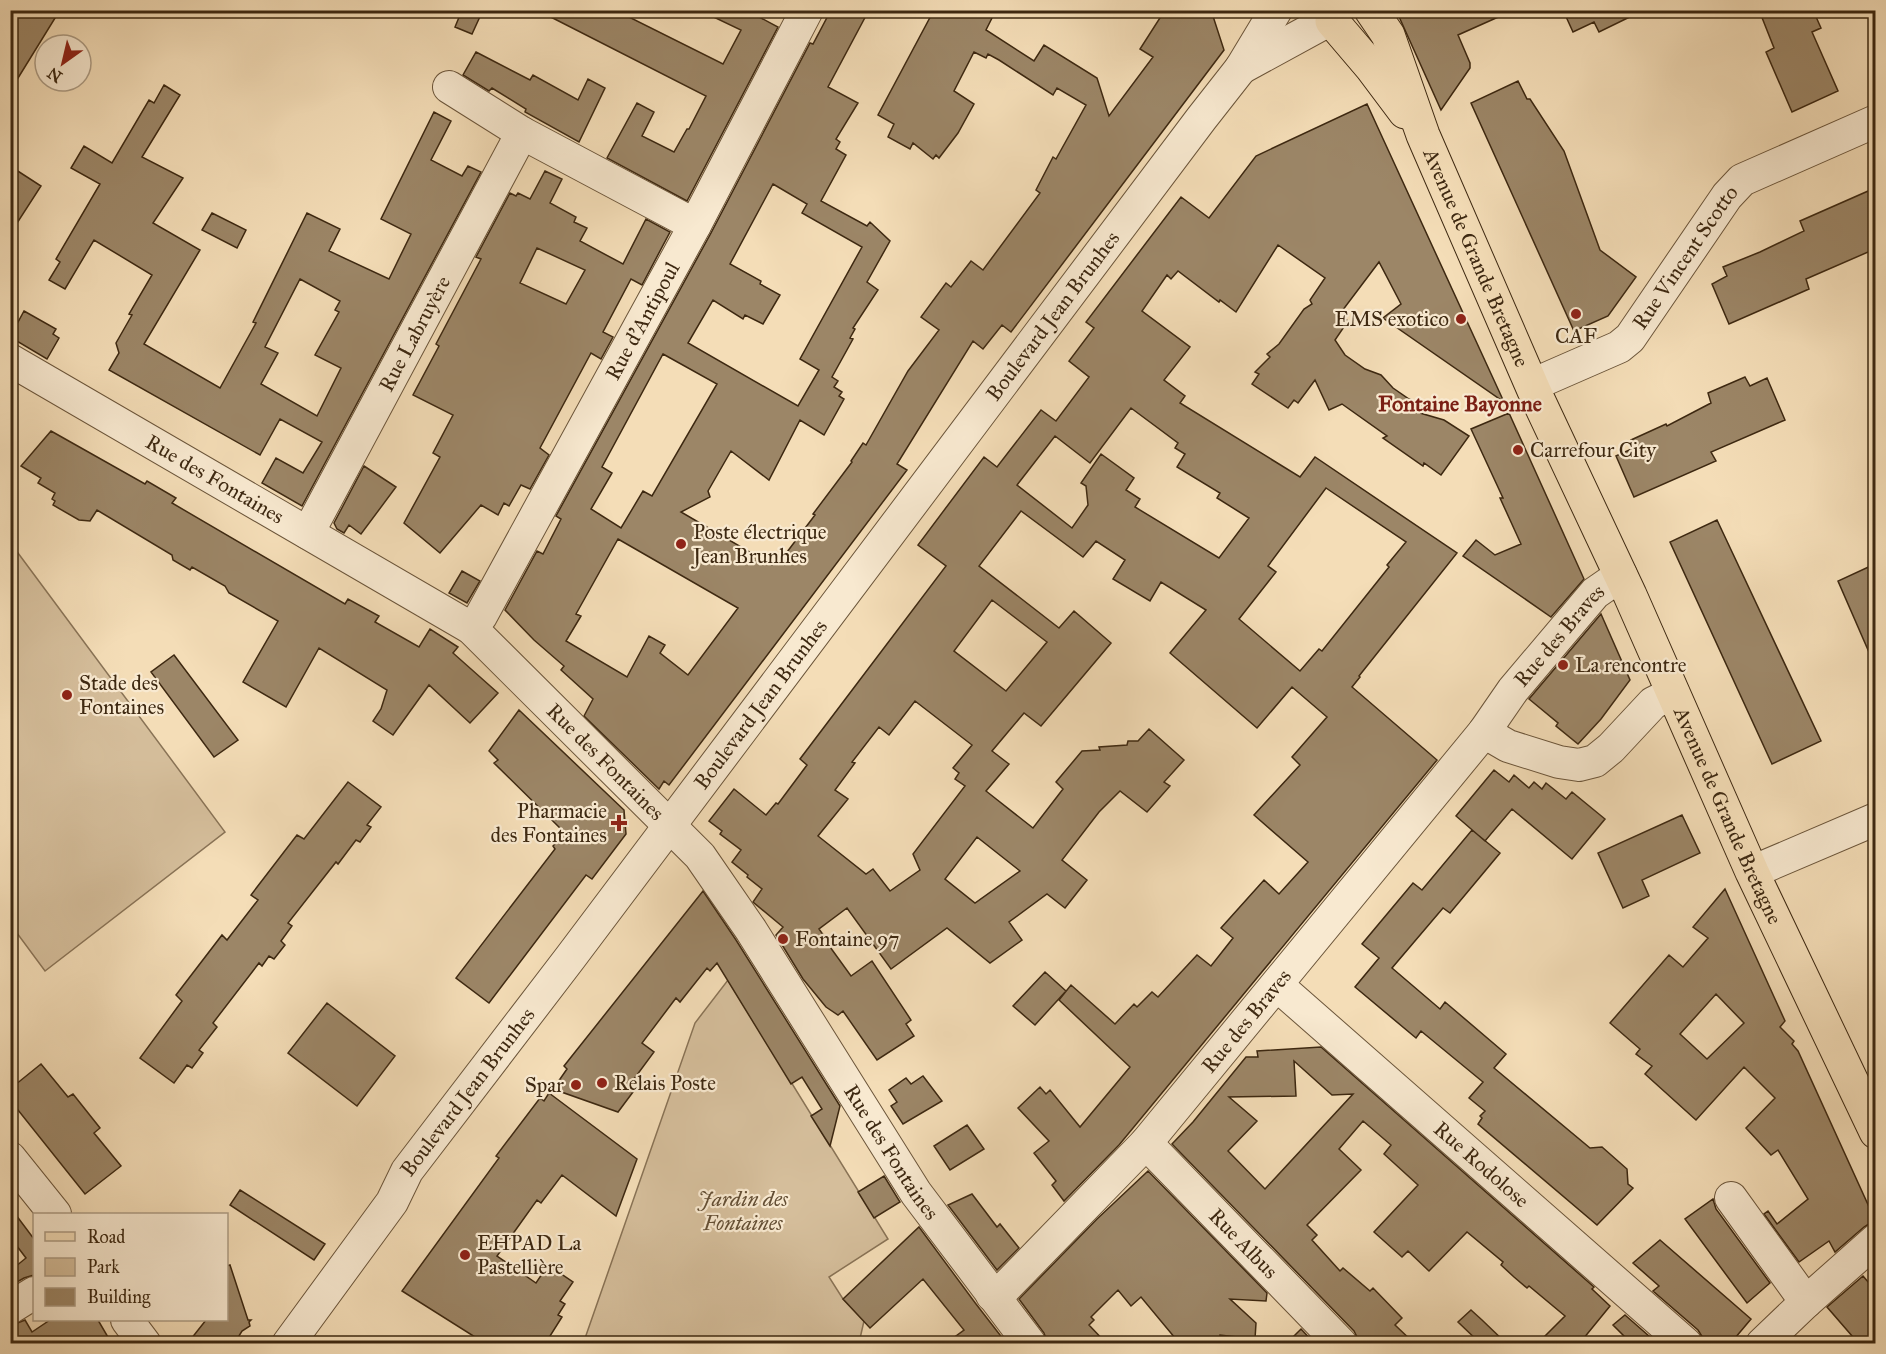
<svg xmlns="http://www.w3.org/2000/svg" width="1886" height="1354" viewBox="0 0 1886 1354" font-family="'IM FELL Great Primer',serif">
  <rect width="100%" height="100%" fill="#f4ddb7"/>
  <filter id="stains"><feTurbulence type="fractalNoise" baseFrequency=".00333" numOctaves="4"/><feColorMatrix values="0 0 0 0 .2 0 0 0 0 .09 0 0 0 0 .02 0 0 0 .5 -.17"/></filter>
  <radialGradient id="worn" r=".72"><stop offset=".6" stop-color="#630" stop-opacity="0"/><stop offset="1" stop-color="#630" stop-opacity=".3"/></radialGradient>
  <path fill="#d5be9b" stroke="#897356" stroke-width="1.5" d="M18 553 225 832 45 971 11 925 10 558Z
    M728 980 888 1239 829 1277 843 1299 864 1321 859 1343 583 1344 695 1023Z"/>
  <path fill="#9c8667" stroke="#3d2811" stroke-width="1.5" fill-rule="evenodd" d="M22 10H60L10 91V31Z
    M462 10H483L472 34 455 27Z
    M537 10H615L723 64 741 30 699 10H746L778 27 687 201 607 158 637 103 654 112 642 136 674 152 687 129H689L706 96Z
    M831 10H869L828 87 858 103 836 139 840 142 836 149 846 155 821 201 867 226 870 222 890 241 867 282 878 290 853 328 855 329 850 338 853 339 832 377 838 381 834 387 842 392 839 396 844 399 824 435 800 420 769 480 731 451 708 491 710 497 681 512 772 565 780 554 784 556 815 515 813 514 852 462 851 461 863 443 866 445 908 371 939 330 921 317 946 283 951 287 971 261 983 270 1040 193 1036 190 1053 157 1056 159 1086 105 1057 88 1053 95 999 60 988 54 986 58 974 52 954 91 974 104 958 133 939 158 936 155 933 159 913 143 910 149 888 137 894 124 878 115 934 10H996L986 30 1034 61 1044 45 1097 78 1109 116 1153 57 1140 49 1165 10H1211L1224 50 1011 332 1002 325 983 349 973 341 897 464 907 470 669 785 664 781 659 789 584 716 593 699 561 670 564 666 534 640 505 610 537 551 543 554 561 519 556 516 711 233 810 43 813 44ZM773 184 807 204 802 213 862 247 800 359 819 370 798 406 688 343 713 300 743 319 745 315 763 324 780 295 760 284 761 281 730 264ZM663 354 717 384 652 496 643 491 621 528 591 509 612 473 602 467ZM618 539 738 608 688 675 660 653 665 645 649 636 627 677 566 641 581 616 576 614Z
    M1396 10H1514L1458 35 1470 63V68L1441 110Z
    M1563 10H1644L1599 32 1594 22 1573 32Z
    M1759 10H1813L1821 28 1812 32 1838 91 1792 112 1766 52 1774 48Z
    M476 52 530 80 533 75 578 100 588 79 605 88 579 142 525 112 526 109 492 88 489 91 463 75Z
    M1518 81 1527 99H1530L1564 151 1600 250 1636 277 1608 316 1574 331 1471 103Z
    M164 85 180 95 142 157 183 178 153 223 200 250 144 344 220 388 256 323 253 322 307 213 340 229 329 251 389 279 411 234 381 219 434 112 451 121 431 160 462 176 468 166 481 172 302 506 262 483 276 458 303 473 322 442 280 419 260 455 109 370 119 353 116 343 132 315 129 314 152 275 94 240 65 289 49 280 60 262 56 259 100 184 71 168 84 146 112 163 149 100 154 103ZM300 279 340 301 335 310 339 312 315 355 341 368 317 416 261 384 278 353 265 347Z
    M1367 104 1504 402 1383 318 1401 304 1379 262 1339 315 1348 321 1335 340 1345 355 1365 369 1381 375 1393 388 1409 399 1426 404 1420 413 1444 420 1469 436 1441 475 1424 463 1423 466 1383 438 1387 436 1342 404 1329 410 1315 380 1298 403 1294 400 1288 408 1252 384 1259 374 1255 372 1270 357 1267 354 1279 344 1304 309 1312 304 1310 300 1325 278 1278 245 1236 312 1220 300 1219 302 1178 271 1171 279 1167 275 1142 311 1190 347 1164 380 1185 396 1180 403 1300 477 1315 457 1457 553 1359 676 1360 677 1352 687 1437 760 1119 1145 1064 1201 1052 1185 1056 1181 1034 1153 1049 1141 1018 1108 1040 1087 1046 1094 1050 1090 1080 1127 1130 1067 1059 1000 1071 985 1115 1024 1134 1004 1137 1007 1152 992 1158 997 1197 955 1211 966 1233 938 1221 928 1264 880 1279 894 1308 862 1254 815 1300 765 1292 757 1327 717 1292 687 1257 728 1170 653 1206 610 1161 582 1150 601 1113 579 1125 560 1096 541 1083 557 1021 511 979 566 1059 628 1074 611 1111 643 1041 726 1024 713 992 751 1009 764 986 791 1033 828 1063 789 1056 782 1082 751 1100 750 1099 747 1127 745 1128 741H1138L1149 729 1184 760 1164 782 1170 786 1147 812 1120 791 1099 812 1062 860 1087 880 1065 908 1047 894 1009 922 1022 940 990 963 947 928 891 969 847 908 819 929 826 939 825 940 851 976 872 961 911 1020 906 1024 914 1036 877 1060 843 1011 838 1015 826 1007 803 979 776 935 783 927 753 902 762 889 747 877 748 875 732 862 741 850 720 834 722 831 709 821 734 789 766 815 776 803 778 804 807 765 800 759 946 566 918 545 984 457 997 467 1041 410 1056 421 1089 377 1069 361 1094 328 1086 322 1181 197 1209 218 1256 156ZM1131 408 1178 443 1175 448 1185 454 1177 467 1220 493 1217 498 1249 518 1219 558 1135 507 1140 499 1126 490 1134 478 1101 454 1081 483 1086 486 1088 505 1072 528 1017 485 1055 436 1090 463ZM1326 488 1406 542 1387 565 1389 567 1322 651 1319 649 1300 671 1239 619 1276 572 1268 566ZM992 600 1047 642 1006 691 954 651ZM915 701 972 745 953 768 959 773 955 779 965 786 913 854 920 870 890 891 873 869 866 874 818 836 848 799 835 790 855 763 852 762 879 727 889 735ZM977 837 1020 871 975 903 945 879Z
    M10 166 41 186 10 234Z
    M545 171 562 179 550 203 576 217 574 222 587 228 580 241 623 264 646 219 670 232 642 285 631 279 603 332 613 337 601 359 591 353 540 448 549 455 530 489 521 485 509 506 504 503 498 515 481 505 440 553 404 523 440 457 433 453 453 415 413 395 439 346 436 344 481 259 476 257 510 193 516 196 518 193 530 199ZM537 248 585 270 566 304 520 283Z
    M1875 188V249L1806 279 1809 289 1729 324 1712 284 1727 276 1723 267 1760 252 1804 231 1800 221Z
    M212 213 246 230 237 248 202 230Z
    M24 311 56 329 53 334 59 338 47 359 10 337Z
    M1745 377 1750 386 1767 378 1785 420 1711 452 1716 461 1634 497 1616 456 1634 448 1631 440 1666 424 1667 426 1711 403 1708 393Z
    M1509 413 1584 579 1551 617 1463 556 1476 540 1495 555 1521 544 1500 498H1503L1471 429Z
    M51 431 145 484 147 481 176 498 172 503 345 604 348 599 379 616 375 622 419 647 430 629 458 647 453 653 498 693 470 723 429 685 393 735 373 721 381 709 387 690 319 648 286 707 243 682 278 621 229 593 225 586 192 567 190 570 173 560 172 555 97 510 90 521 79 520 53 505 55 501 52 499 55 493 38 483 41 478 21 466Z
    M364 466 396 487 361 534 349 525 344 533 337 529 334 523Z
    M1717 520 1821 741 1772 764 1670 542Z
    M1875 564V666L1838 581Z
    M462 571 480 581 467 603 449 593Z
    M1601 614 1630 680 1601 719 1578 744 1556 726 1558 723 1529 699Z
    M174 655 238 740 214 757 151 672Z
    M519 710 624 810 626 834 592 879 586 875 489 1003 456 978 555 849 553 846 565 833 494 763 498 760 489 751Z
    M1494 770 1509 782 1514 775 1529 788 1534 782 1542 789 1546 783 1566 799 1572 792 1605 819 1572 859 1512 809 1485 841 1456 816Z
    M348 782 381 807 367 825 371 827 360 842 356 840 338 864 336 862 288 923 292 926 281 941 285 945 274 959 269 956 262 966 259 963 213 1023 217 1027 199 1050 203 1053 192 1068 187 1065 174 1083 140 1058 182 1001 176 995 222 935 227 940 258 900 251 895 297 835 304 839Z
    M1682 815 1700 853 1642 880 1649 896 1623 908 1598 853Z
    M1472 830 1500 853 1450 913 1443 908 1392 968 1440 1009 1445 1002 1506 1054 1494 1068 1590 1148 1602 1147 1627 1169 1628 1184 1633 1188 1597 1225 1478 1124 1482 1118 1480 1116 1485 1111 1469 1098 1483 1082 1421 1031 1416 1038 1355 987 1379 958 1362 944 1413 883 1422 890Z
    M1725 889 1785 1021 1780 1027 1794 1041 1792 1044 1798 1051 1875 1220 1864 1227 1835 1252 1829 1241 1799 1262 1764 1214 1768 1211 1777 1224 1808 1199 1778 1150 1771 1155 1746 1128 1775 1098 1744 1067 1696 1120 1645 1074 1652 1066 1636 1054 1640 1049 1610 1023 1669 955 1683 967 1708 938 1693 927ZM1716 994 1744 1023 1707 1059 1680 1034Z
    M703 891 736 940 840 1106 830 1146 811 1116 822 1109 802 1077 791 1084 717 963 710 971 707 968 680 1002 676 998 642 1043 654 1052 634 1079 639 1084 618 1112 553 1089 567 1069 564 1066Z
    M1045 972 1066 991 1035 1025 1013 1006Z
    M327 1003 395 1056 357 1106 288 1053Z
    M1321 1047 1594 1287 1592 1289 1610 1306 1579 1344H1537L1565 1316 1529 1286 1527 1288 1514 1277 1501 1265 1503 1262 1467 1232 1429 1271 1408 1251 1402 1257 1374 1232 1418 1185 1384 1154 1391 1145 1363 1121 1339 1149 1361 1170 1307 1225 1317 1235 1312 1240 1340 1271 1343 1268 1370 1291 1373 1288 1402 1318 1395 1325 1415 1344H1358V1339L1354 1331 1172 1144 1193 1122 1246 1057H1258L1257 1051ZM1294 1061 1332 1095 1353 1094 1265 1189 1228 1151 1257 1121 1229 1097 1296 1096Z
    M41 1064 68 1097 73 1094 100 1128 94 1133 121 1166 85 1194 10 1100V1089Z
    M923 1076 942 1101 903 1124 891 1106 897 1102 889 1090 906 1078 911 1084Z
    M549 1093 637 1159 616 1216 562 1175 541 1203 537 1200 497 1256 536 1283 548 1265 573 1282 560 1301 565 1304 558 1315 562 1317 545 1344H486L402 1291 499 1158 496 1156 540 1098 544 1101Z
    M967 1125 984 1149 950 1170 934 1146Z
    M1148 1171 1267 1293 1266 1301 1230 1299 1256 1323 1255 1339 1220 1335 1219 1344H1180L1141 1297 1131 1306 1118 1290 1091 1317 1094 1320 1089 1325 1107 1344H1048L1044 1333 1019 1299 1097 1219Z
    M884 1176 900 1202 874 1218 858 1192Z
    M240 1190 325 1244 314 1260 230 1205Z
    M972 1194 997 1227 1000 1224 1019 1248 997 1270 948 1205Z
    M1713 1199 1716 1209 1770 1283 1747 1303 1685 1219Z
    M10 1207 34 1239V1275L24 1278 10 1286V1271L26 1258 10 1237Z
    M919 1227 976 1304 1007 1344H945L964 1330 923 1279 870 1328 843 1299Z
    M1660 1240 1751 1319 1730 1344H1703V1338L1698 1330 1653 1291 1659 1286 1633 1263Z
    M230 1265 248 1320H251L249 1322 250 1326 242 1331 234 1344H187L206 1320H226V1266Z
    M1863 1276 1875 1290V1344H1859L1827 1307Z
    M1471 1310 1482 1320 1507 1344H1481L1458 1322Z
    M1625 1315 1658 1344H1632L1613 1325Z
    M25 1320 32 1332 50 1320H98L112 1344H10V1326Z
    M1301 1329 1315 1344H1286Z"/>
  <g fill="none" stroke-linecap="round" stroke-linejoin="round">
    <g stroke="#6b553a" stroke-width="34">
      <g id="minor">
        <path d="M1241 68 1329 20"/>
        <path d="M449 87 522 133"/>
        <path id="s1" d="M10 360 471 628 700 856 751 930 916 1193 1030 1344"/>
        <path id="s2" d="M1532 385 1619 347 1630 338 1727 196 1742 180 1876 121"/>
        <path id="s3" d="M308 533 522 133 695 225"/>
        <path id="s4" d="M471 628 481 616 695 225 807 10"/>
        <path d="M1484 732 1508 746 1559 762 1579 765 1595 761 1611 748 1653 703 1673 693"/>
        <path d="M1752 872 1876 819"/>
        <path id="s5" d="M1277 985 1686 1344"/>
        <path id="s6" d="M1146 1143 1341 1344"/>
        <path d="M10 1158 55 1214"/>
        <path d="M1731 1198 1806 1302"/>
        <path id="s7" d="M992 1295 1004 1289 1146 1143 1484 732 1513 690 1595 593 1621 575"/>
        <path d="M10 1308 34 1293"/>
        <path d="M127 1320 145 1344"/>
        <path id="s8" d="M288 1344 392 1202 407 1171 570 958 1201 119 1241 68 1276 10"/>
        <path d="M1762 1344 1806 1302 1876 1240"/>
      </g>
    </g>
    <g stroke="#3d2811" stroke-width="35">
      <g id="major">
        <path id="s9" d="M1371 10 1388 35 1423 135 1535 393 1630 595 1752 872 1876 1132"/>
        <path d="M1332 21 1372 68 1405 112"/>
      </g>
    </g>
    <use href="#minor" stroke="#f8e9d0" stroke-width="32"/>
    <use href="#major" stroke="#f4ddb7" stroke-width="33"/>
  </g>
  <g fill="#8f2418" stroke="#f8e9d0" stroke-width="2">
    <circle cx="1576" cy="314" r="6"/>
    <circle cx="1461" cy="319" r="6"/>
    <circle cx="1518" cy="450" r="6"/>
    <circle cx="681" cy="544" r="6"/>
    <circle cx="1563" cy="665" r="6"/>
    <circle cx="67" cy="695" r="6"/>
    <path d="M616 814h6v6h6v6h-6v6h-6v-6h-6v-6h6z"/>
    <circle cx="783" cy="939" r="6"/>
    <circle cx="602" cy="1083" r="6"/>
    <circle cx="576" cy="1085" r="6"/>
    <circle cx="465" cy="1255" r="6"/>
  </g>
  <g text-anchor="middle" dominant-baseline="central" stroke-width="4.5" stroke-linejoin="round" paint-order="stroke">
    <g font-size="21" fill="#3d2811" stroke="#f8e9d0">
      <text stroke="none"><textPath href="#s9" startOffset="270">Avenue de Grande Bretagne</textPath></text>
      <text stroke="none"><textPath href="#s2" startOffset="207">Rue Vincent Scotto</textPath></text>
      <text stroke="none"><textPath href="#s8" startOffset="1282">Boulevard Jean Brunhes</textPath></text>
      <text stroke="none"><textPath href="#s4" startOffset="352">Rue d'Antipoul</textPath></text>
      <text stroke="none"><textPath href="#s3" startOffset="226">Rue Labruyère</textPath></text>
      <text stroke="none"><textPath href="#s1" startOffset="237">Rue des Fontaines</textPath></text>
      <text stroke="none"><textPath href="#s7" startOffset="872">Rue des Braves</textPath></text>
      <text stroke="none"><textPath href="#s8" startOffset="796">Boulevard Jean Brunhes</textPath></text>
      <text stroke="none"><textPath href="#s1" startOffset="723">Rue des Fontaines</textPath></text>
      <text stroke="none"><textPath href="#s9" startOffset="882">Avenue de Grande Bretagne</textPath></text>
      <text stroke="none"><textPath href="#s7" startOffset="375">Rue des Braves</textPath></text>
      <text stroke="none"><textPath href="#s8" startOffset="310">Boulevard Jean Brunhes</textPath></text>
      <text stroke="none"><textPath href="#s1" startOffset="1209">Rue des Fontaines</textPath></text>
      <text stroke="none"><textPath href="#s5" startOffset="272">Rue Rodolose</textPath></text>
      <text stroke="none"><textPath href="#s6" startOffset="140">Rue Albus</textPath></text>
    </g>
    <g font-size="21" fill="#3d2811" stroke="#f8e9d0" text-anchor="start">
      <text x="1449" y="319" text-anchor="end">EMS exotico</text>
      <text x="1576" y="336" text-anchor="middle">CAF</text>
      <text x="1530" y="450">Carrefour City</text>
      <text x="693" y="532">Poste électrique<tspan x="693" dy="24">Jean Brunhes</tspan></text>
      <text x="1575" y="665">La rencontre</text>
      <text x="79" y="683">Stade des<tspan x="79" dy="24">Fontaines</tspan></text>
      <text x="607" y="811" text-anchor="end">Pharmacie<tspan x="607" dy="24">des Fontaines</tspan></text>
      <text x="795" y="939">Fontaine 97</text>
      <text x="614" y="1083">Relais Poste</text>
      <text x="564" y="1085" text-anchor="end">Spar</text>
      <text x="477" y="1243">EHPAD La<tspan x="477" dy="24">Pastellière</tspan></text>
    </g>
    <g font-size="21" font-style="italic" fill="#634e34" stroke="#f8e9d0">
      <text x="743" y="1199">Jardin des<tspan x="743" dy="24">Fontaines</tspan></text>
    </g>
    <g font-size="22" font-weight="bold" fill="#7a1f14" stroke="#f8e9d0">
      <text x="1460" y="403">Fontaine Bayonne</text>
    </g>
  </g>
  <rect width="1886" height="1354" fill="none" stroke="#f4ddb7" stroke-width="36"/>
  <rect x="12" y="12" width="1862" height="1330" fill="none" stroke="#3d2811" stroke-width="3"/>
  <rect x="18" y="18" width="1850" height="1318" fill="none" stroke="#3d2811" stroke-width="1.5"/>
  <rect x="33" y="1213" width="195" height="108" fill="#f8e9d0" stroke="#ad9c84" stroke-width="1.5"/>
  <rect x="45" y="1232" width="30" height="9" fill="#f4ddb7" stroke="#ad9c84" stroke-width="1.5"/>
  <text x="87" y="1243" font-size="18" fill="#3d2811">Road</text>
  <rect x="45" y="1258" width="30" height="18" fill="#d5be9b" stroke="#ad9c84" stroke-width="1.5"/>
  <text x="87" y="1273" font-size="18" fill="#3d2811">Park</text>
  <rect x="45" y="1288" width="30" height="18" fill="#9c8667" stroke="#ad9c84" stroke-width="1.5"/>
  <text x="87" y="1303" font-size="18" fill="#3d2811">Building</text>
  <g transform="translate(63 63) rotate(214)"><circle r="28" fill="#f8e9d0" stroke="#ad9c84" stroke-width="1.5"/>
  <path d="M0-4.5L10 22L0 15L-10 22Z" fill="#8f2418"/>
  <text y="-9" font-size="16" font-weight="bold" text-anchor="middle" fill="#3d2811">N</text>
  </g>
  <rect width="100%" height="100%" filter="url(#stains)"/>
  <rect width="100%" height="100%" fill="url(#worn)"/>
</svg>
